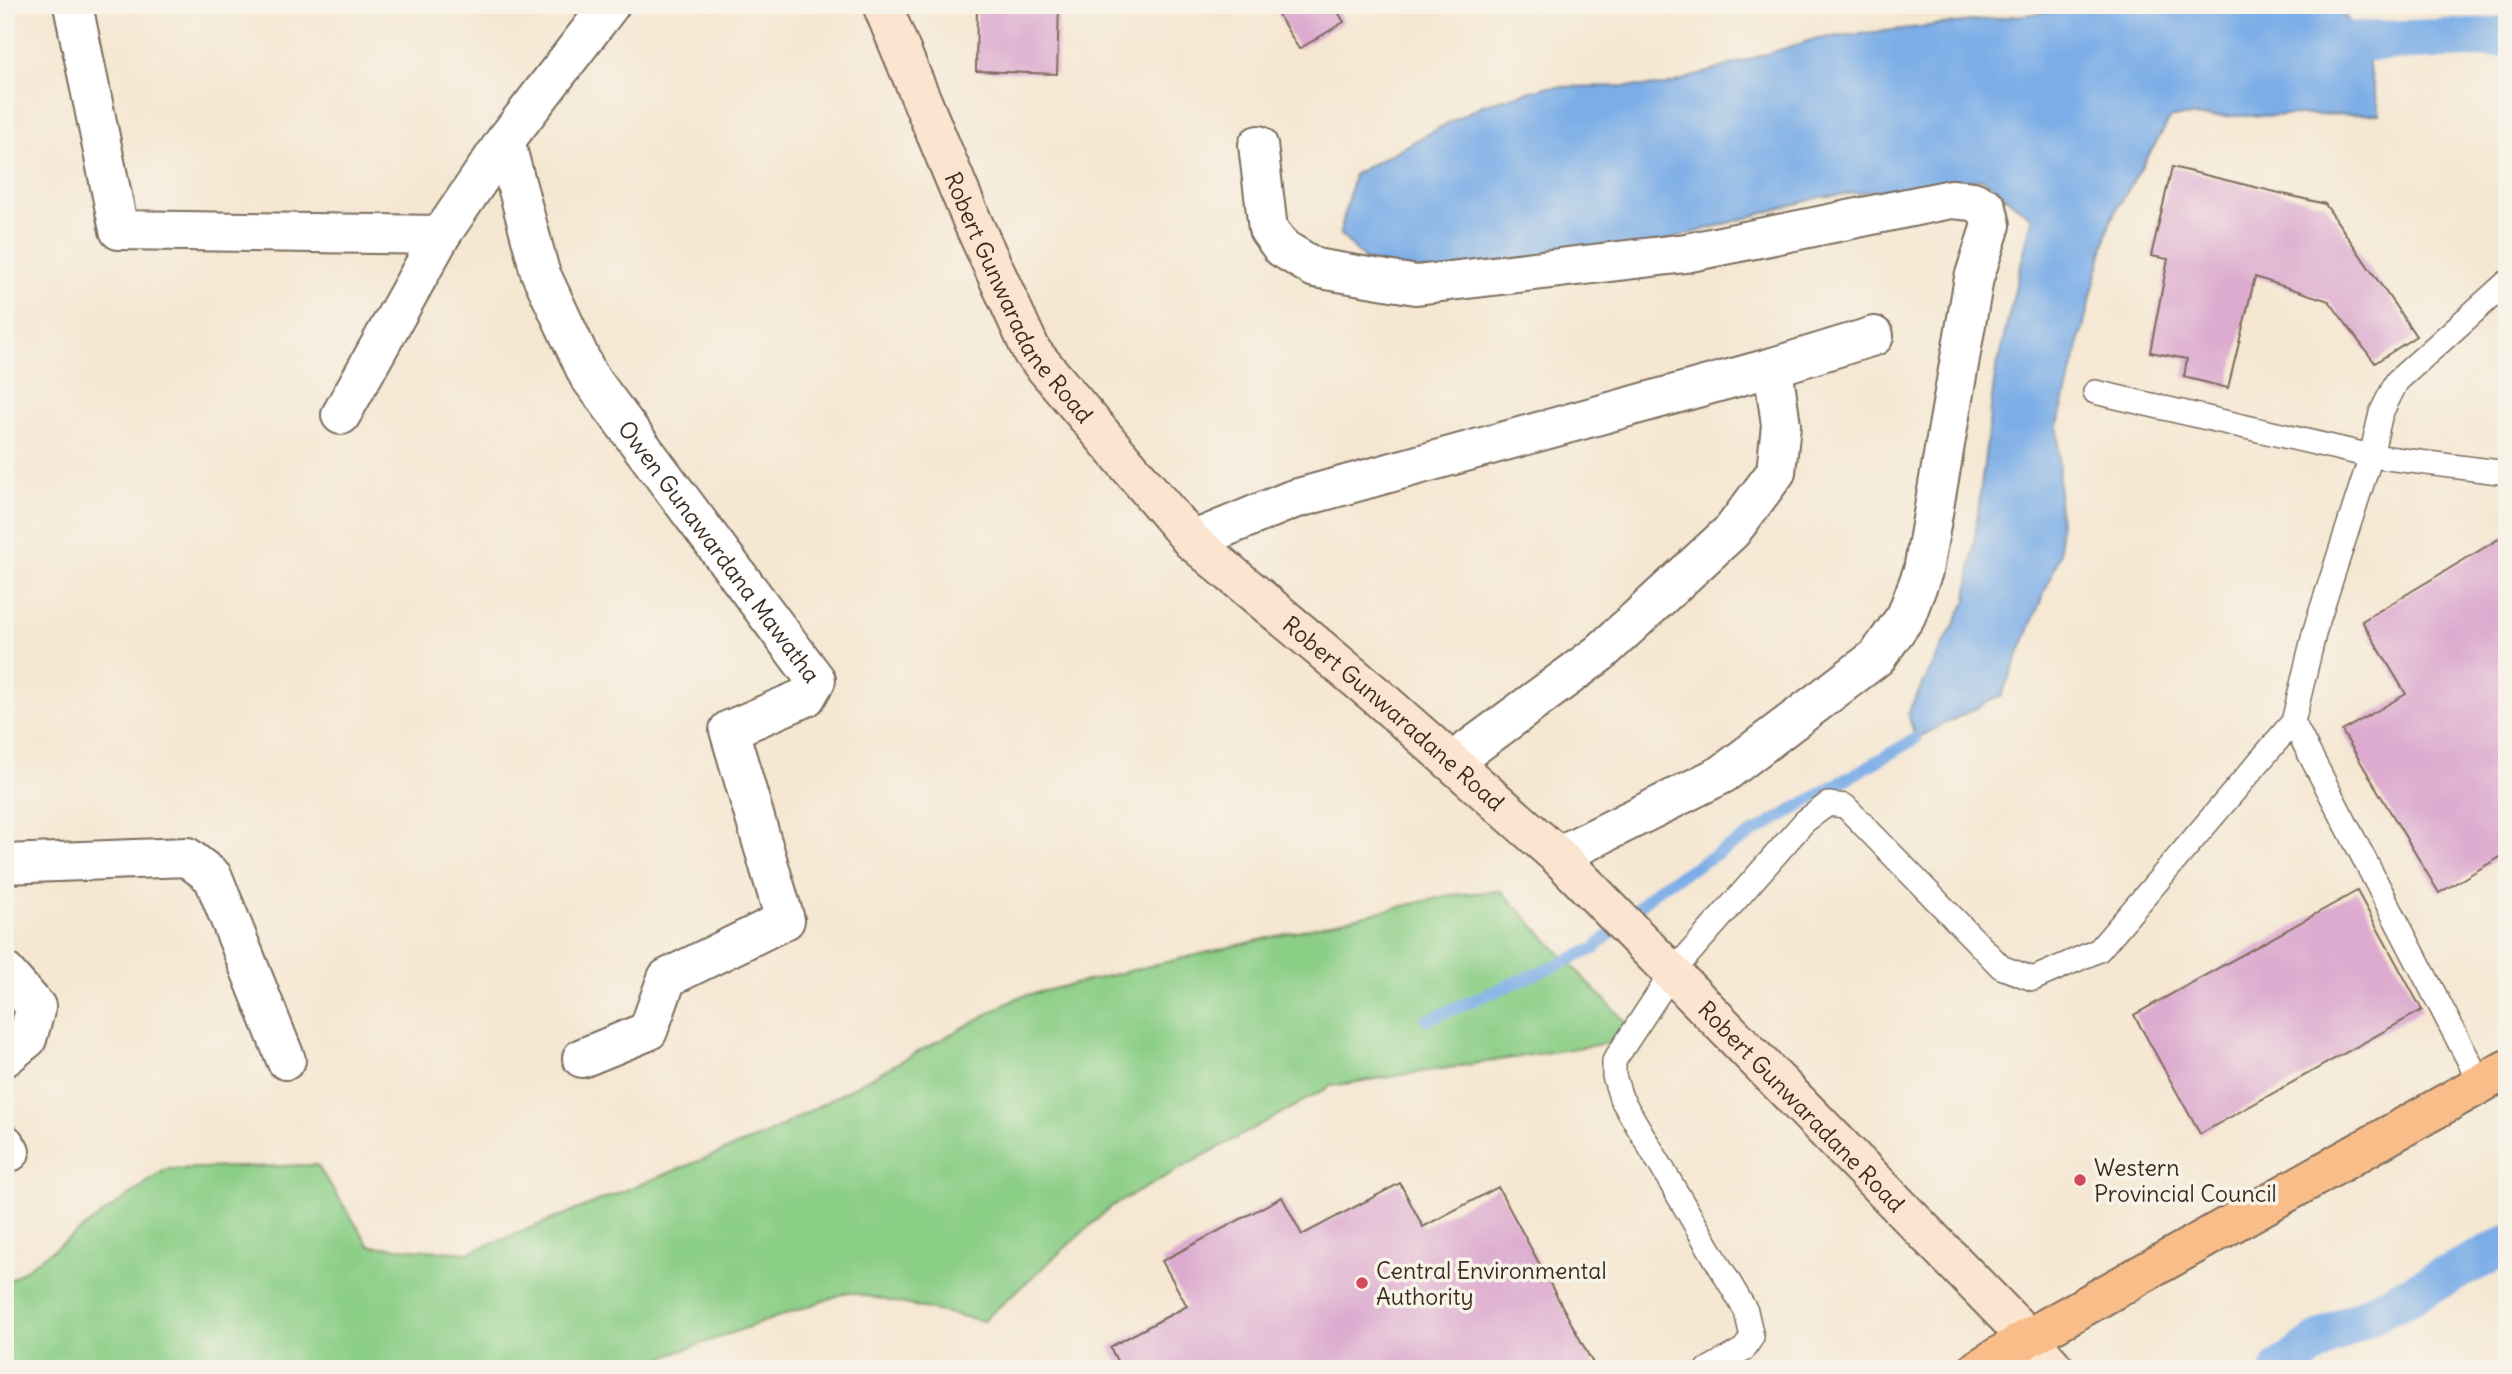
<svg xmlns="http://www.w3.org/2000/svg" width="2512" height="1374" viewBox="0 0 2512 1374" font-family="Delius,sans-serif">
  <rect width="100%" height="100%" fill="#f7f3e8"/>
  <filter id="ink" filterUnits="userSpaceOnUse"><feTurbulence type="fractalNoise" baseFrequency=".0143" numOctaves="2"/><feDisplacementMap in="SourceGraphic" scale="14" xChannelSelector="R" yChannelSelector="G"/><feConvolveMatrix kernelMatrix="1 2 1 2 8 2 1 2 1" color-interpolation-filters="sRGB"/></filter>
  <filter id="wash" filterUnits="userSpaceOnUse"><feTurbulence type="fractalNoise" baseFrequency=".00686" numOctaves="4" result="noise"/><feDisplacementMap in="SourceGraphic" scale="28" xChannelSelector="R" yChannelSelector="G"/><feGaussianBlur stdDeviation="1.57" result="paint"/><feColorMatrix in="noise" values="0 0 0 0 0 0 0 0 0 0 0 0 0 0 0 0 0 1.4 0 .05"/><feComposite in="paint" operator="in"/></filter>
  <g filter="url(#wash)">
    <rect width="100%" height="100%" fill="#f5e7d2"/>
    <path fill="#8bce86" stroke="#637c52" stroke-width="2" d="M1501 891 1641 1038 1331 1086 1112 1206 983 1321 848 1292 630 1369H5V1284L166 1169 317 1165 370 1246 468 1253 769 1133 1019 997 1450 895Z"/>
    <path fill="#7bade7" stroke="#5b6c82" stroke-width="2" d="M2111 5H2337L2363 41 2380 114 2171 117 2111 219 2058 424 2060 554 2002 695 1915 739 1908 712 1967 600 1995 375 2032 218 1983 179 1821 197 1521 281 1370 265 1340 234 1354 174 1482 105 1546 87 1663 86 1815 39Z"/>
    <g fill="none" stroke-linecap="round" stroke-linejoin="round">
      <path stroke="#7bade7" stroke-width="12" d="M1427 1020 1594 949 1660 887 1915 739"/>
      <path stroke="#7bade7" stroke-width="40" d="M2307 43 2507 37
        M2281 1369 2326 1337 2507 1245"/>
    </g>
    <g id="blocks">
      <path fill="#ddabcf" d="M977 5H1059L1057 74 976 71Z
        M1286 5H1334L1344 22 1299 49 1276 11Z
        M2172 167 2325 204 2416 336 2375 363 2329 301 2255 277 2228 388 2184 377 2187 359 2150 352 2168 259 2151 256Z
        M2507 534V853L2439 893 2342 731 2406 694 2362 621Z
        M2357 891 2422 1010 2200 1134 2134 1015Z
        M1400 1183 1423 1227 1498 1187 1596 1369H1121L1110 1347 1187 1306 1162 1261 1282 1197 1302 1235Z"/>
    </g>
  </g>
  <g filter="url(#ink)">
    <use href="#blocks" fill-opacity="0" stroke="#7c6c5d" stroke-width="2"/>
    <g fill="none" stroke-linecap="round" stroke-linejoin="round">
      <g stroke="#7c6c5d" stroke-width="26">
        <path id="lane" d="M2095 392 2371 456 2507 473
          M2293 722 2481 1084
          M1708 1369 1744 1349 1752 1337 1746 1311 1621 1098 1614 1076V1061L1672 973 1805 821 1828 804 1845 806 2001 967 2033 979 2099 950 2293 722 2315 630 2371 456 2381 413 2397 381 2507 282"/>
      </g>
      <g stroke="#7c6c5d" stroke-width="42">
        <g id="street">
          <path d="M73 5 119 230 441 235"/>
          <path id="s1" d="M505 141 540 272 588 375 816 680 806 697 729 730 785 920 667 978 648 1031 582 1058"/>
          <path d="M1258 145 1268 229 1282 248 1315 268 1416 285 1686 253 1951 199 1973 201 1987 208 1991 225 1974 278 1923 571 1906 616 1877 657 1723 774 1558 856"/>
          <path d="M341 415 441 235 505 141 610 5"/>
          <path d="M1192 541 1291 500 1773 367 1874 336"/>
          <path d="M1452 762 1600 653 1732 531 1776 472 1781 425 1773 367"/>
          <path d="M5 864 187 857 213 877 286 1060"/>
          <path d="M5 972 36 1007 27 1039 5 1057"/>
          <path d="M5 1144 10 1152"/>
        </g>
      </g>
      <g stroke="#7c6c5d" stroke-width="42">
        <g id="secondary">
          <path id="s2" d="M882 5 973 223 1032 352 1192 541 1378 697 1558 856 2028 1338 2055 1369"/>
        </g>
      </g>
      <g stroke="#7c6c5d" stroke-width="42">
        <path id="primary" d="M1978 1369 2028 1338 2507 1069"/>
      </g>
      <use href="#lane" stroke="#fff" stroke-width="23"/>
      <use href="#street" stroke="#fff" stroke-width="38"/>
      <use href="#secondary" stroke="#fce5d0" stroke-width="38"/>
      <use href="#primary" stroke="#f8bd89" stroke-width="38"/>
    </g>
  </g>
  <g fill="#d1495b" stroke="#f7f3e8" stroke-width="2.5">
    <circle cx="2080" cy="1180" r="7"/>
    <circle cx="1362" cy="1283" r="7"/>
  </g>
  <g text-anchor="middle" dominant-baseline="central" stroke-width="7" stroke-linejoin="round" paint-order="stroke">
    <g font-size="23" fill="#3b2a1e" stroke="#f7f3e8">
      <text stroke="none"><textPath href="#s2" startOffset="324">Robert Gunwaradane Road</textPath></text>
      <text stroke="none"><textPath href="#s1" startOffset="469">Owen Gunawardana Mawatha</textPath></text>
      <text stroke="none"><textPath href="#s2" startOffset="891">Robert Gunwaradane Road</textPath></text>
      <text stroke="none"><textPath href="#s2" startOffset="1458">Robert Gunwaradane Road</textPath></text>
    </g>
    <g font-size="23" fill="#3b2a1e" stroke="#f7f3e8" text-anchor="start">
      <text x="2094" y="1167">Western<tspan x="2094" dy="26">Provincial Council</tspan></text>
      <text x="1376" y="1270">Central Environmental<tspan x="1376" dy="26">Authority</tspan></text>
    </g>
  </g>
  <rect width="2512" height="1374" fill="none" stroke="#f7f3e8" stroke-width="28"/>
</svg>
